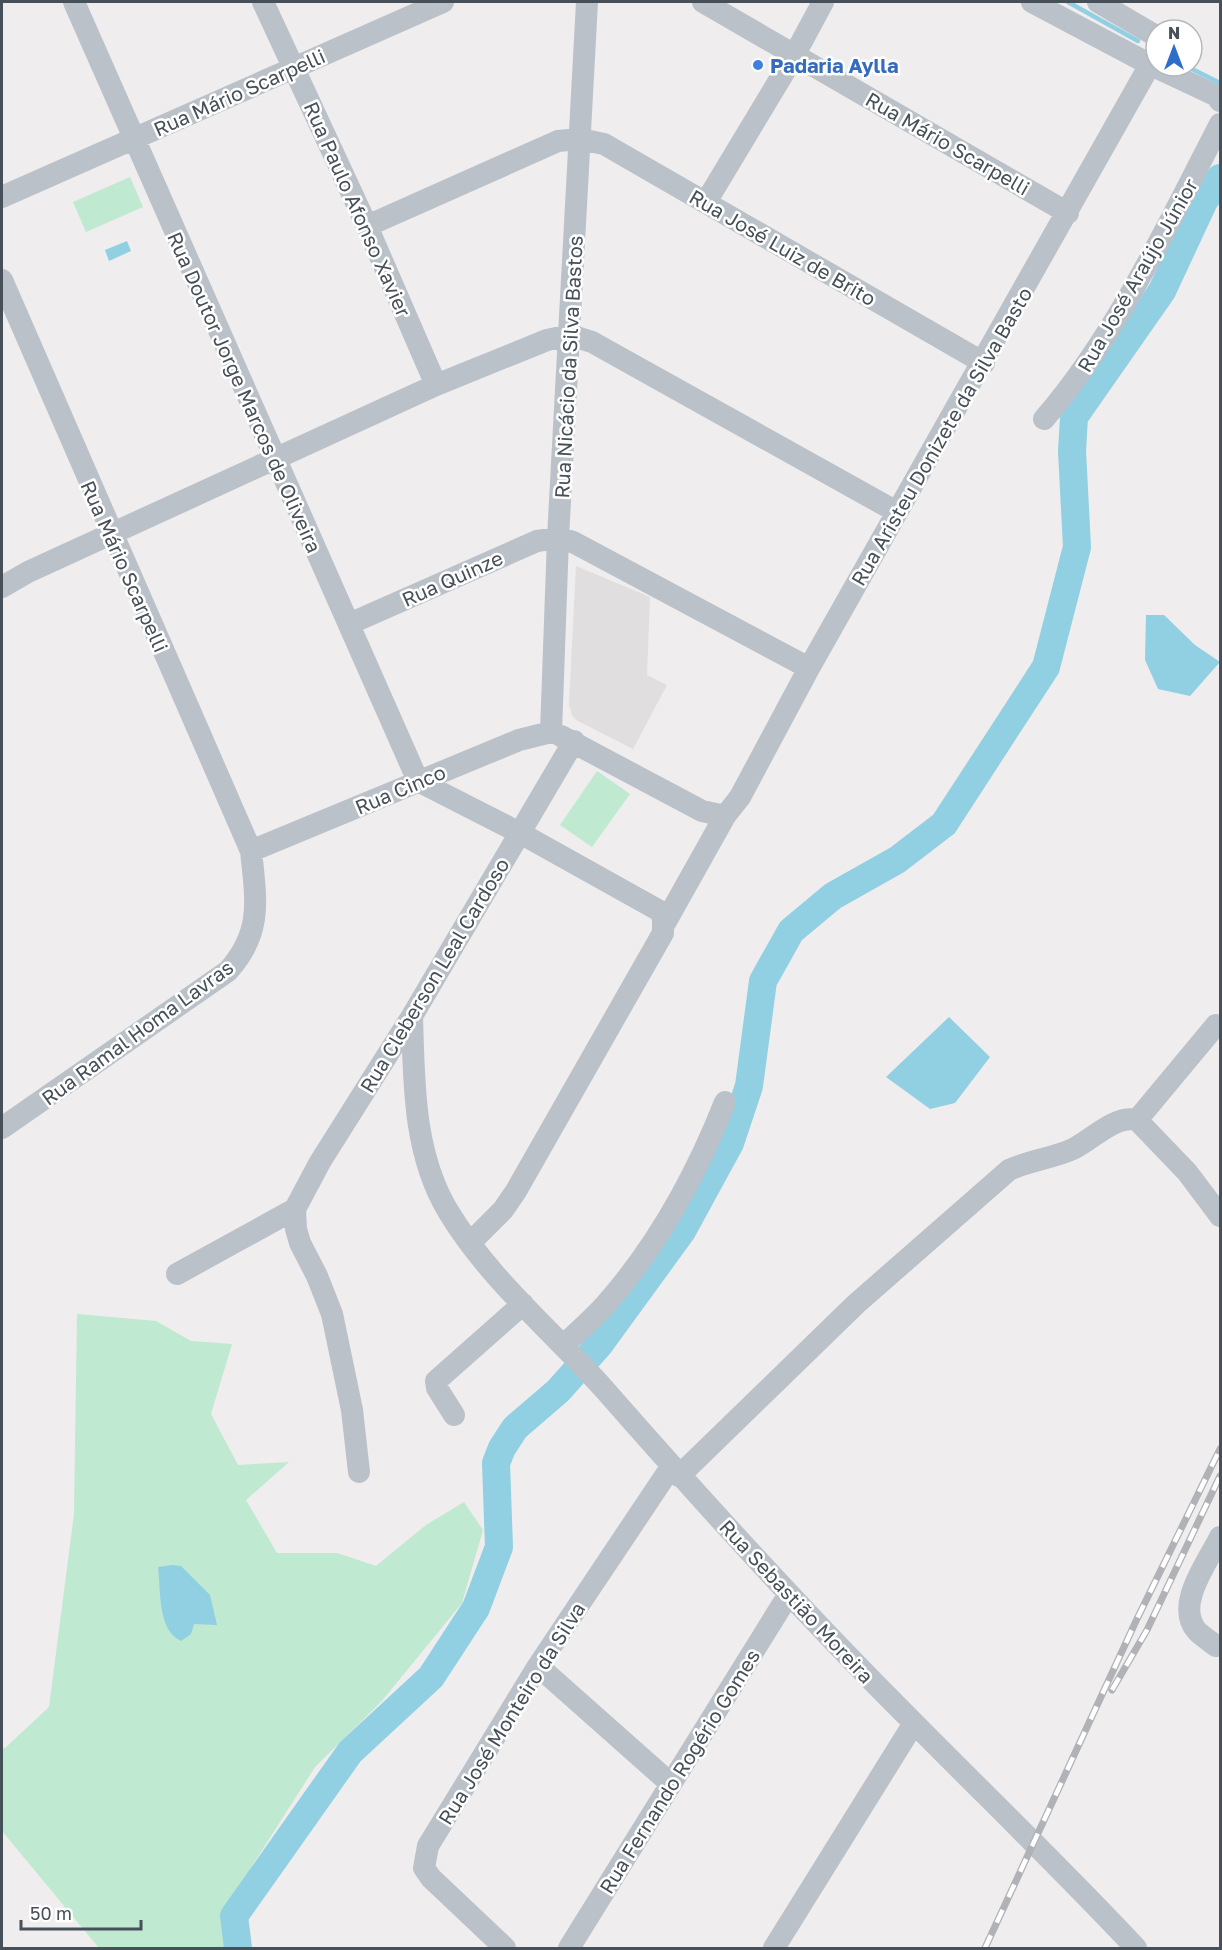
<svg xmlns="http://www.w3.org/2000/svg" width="1222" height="1950" viewBox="0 0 1222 1950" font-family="'Golos Text',sans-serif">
  <rect width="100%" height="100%" fill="#efeded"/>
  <path fill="#e0dede" d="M576 566 650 597 647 675 667 685 633 749 576 720 572 715 569 705Z"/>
  <path fill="#bfe9d0" d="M130 177 143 207 86 232 73 202Z
    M597 771 630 794 592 847 560 825Z
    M77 1314 156 1321 191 1341 232 1344 211 1414 238 1465 289 1462 246 1500 277 1553H337L376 1566 426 1525 464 1502 483 1530 462 1603 381 1702 315 1767 252 1866 225 1920 227 1948H99L2 1831V1747L5 1748 49 1707 74 1514Z"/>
  <path fill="#91cfe2" d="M127 241 131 251 109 261 105 250Z
    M1146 615H1164L1195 645 1220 662 1190 696 1158 689 1145 660Z
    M949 1017 990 1057 955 1103 930 1109 886 1077Z
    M173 1565 181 1566 210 1595 217 1625 194 1624 191 1634 181 1641C157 1630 161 1590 158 1567Z"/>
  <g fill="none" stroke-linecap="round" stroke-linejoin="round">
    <path stroke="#91cfe2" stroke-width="4.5" d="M1068 2 1138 41
      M1186 66 1220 83"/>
    <path stroke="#91cfe2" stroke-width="28" d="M238 1948 234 1916 350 1752 431 1677 476 1608 499 1547 496 1463 502 1448 515 1428 558 1391 599 1345 682 1231 730 1143 749 1086 763 981 791 931 833 896 897 860 944 824 1046 667 1077 547 1072 451 1074 417 1162 291 1204 201 1220 178"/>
    <path stroke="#bac1c8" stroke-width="22" d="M74 2 418 781 520 833 658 910 663 916V933L516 1191 503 1210 471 1242
      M263 2 367 226 436 385
      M703 2 1068 213
      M1032 2 1149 64 1215 95 1220 101
      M1098 2 1156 36
      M2 197 443 2
      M706 202 795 54 823 2
      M367 226 558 141 580 139 604 144 984 363
      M2 280 251 851C256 900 263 932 228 971L2 1128
      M1044 419C1118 333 1168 224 1220 124
      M2 587 28 572 436 385 547 340 570 335 592 342 897 512
      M349 624 537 541 558 538 573 542 809 668
      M551 732 558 538 587 2
      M561 736 702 811 725 816
      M251 851 519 740 551 732
      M665 923 725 816 740 797 809 668 1156 54
      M412 1016C414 1081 413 1153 448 1211 488 1278 552 1331 604 1389 704 1503 806 1616 914 1723 988 1798 1064 1871 1136 1948
      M1137 1120 1216 1025
      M177 1274 295 1209
      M563 1346C577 1332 593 1319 606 1304 657 1246 697 1173 725 1102
      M454 1415 437 1388 436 1381 523 1304
      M359 1472 352 1410 332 1314 317 1276 300 1243 296 1229 295 1209 320 1162 412 1016 574 741
      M679 1476 856 1304 1009 1170C1030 1160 1055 1158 1075 1148 1094 1138 1115 1115 1137 1120L1187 1172 1220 1216
      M1220 1537C1208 1562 1174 1605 1197 1631 1203 1637 1210 1641 1216 1646L1220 1645
      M538 1666 671 1784
      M505 1948 431 1878 424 1868 428 1846 538 1666 671 1467
      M569 1948 789 1594
      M774 1948 914 1723"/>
    <g stroke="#b0b2b7" stroke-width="7">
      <path id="rail" d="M1112 1690 1147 1630 1220 1476
        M985 1948 1136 1621 1220 1449"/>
    </g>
    <use href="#rail" stroke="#fff" stroke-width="4.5" stroke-dasharray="14" stroke-linecap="butt"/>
  </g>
  <circle fill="#3f7fe0" stroke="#fff" stroke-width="2" cx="758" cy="65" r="6"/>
  <g text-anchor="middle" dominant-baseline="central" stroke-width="5" stroke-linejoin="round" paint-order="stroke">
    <g font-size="20" font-weight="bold" fill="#366cbe" stroke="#fff" text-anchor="start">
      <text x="770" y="65">Padaria Aylla</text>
    </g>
    <g font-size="20" fill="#475058" stroke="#fff">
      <text transform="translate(239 92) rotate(-24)">Rua Mário Scarpelli</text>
      <text transform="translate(948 143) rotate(30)">Rua Mário Scarpelli</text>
      <text transform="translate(358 209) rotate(66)">Rua Paulo Afonso Xavier</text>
      <text transform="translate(783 247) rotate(30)">Rua José Luiz de Brito</text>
      <text transform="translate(1137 275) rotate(-60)">Rua José Araújo Júnior</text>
      <text transform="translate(568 367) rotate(-87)">Rua Nicácio da Silva Bastos</text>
      <text transform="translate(245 392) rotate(66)">Rua Doutor Jorge Marcos de Oliveira</text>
      <text transform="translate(941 436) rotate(-60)">Rua Aristeu Donizete da Silva Basto</text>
      <text transform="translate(125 566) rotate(66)">Rua Mário Scarpelli</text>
      <text transform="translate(452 578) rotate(-24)">Rua Quinze</text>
      <text transform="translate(400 789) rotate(-23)">Rua Cinco</text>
      <text transform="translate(434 975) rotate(-59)">Rua Cleberson Leal Cardoso</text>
      <text transform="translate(137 1032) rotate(-36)">Rua Ramal Homa Lavras</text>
      <text transform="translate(797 1601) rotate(47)">Rua Sebastião Moreira</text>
      <text transform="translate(511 1713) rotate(-58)">Rua José Monteiro da Silva</text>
      <text transform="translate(679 1771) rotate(-58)">Rua Fernando Rogério Gomes</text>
    </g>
  </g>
  <rect width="1222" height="1950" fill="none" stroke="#475058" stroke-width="6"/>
  <g transform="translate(1174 48)"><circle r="28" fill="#ffffff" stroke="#b5b9bc" stroke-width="1.5"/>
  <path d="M0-4.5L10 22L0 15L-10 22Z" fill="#2c6eca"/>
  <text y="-9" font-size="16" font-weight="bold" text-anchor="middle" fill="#475058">N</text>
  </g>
  <path d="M21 1920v9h120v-9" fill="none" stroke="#475058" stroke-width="3"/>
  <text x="30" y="1920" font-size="18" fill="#475058" stroke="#ffffff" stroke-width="4.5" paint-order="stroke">50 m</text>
</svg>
